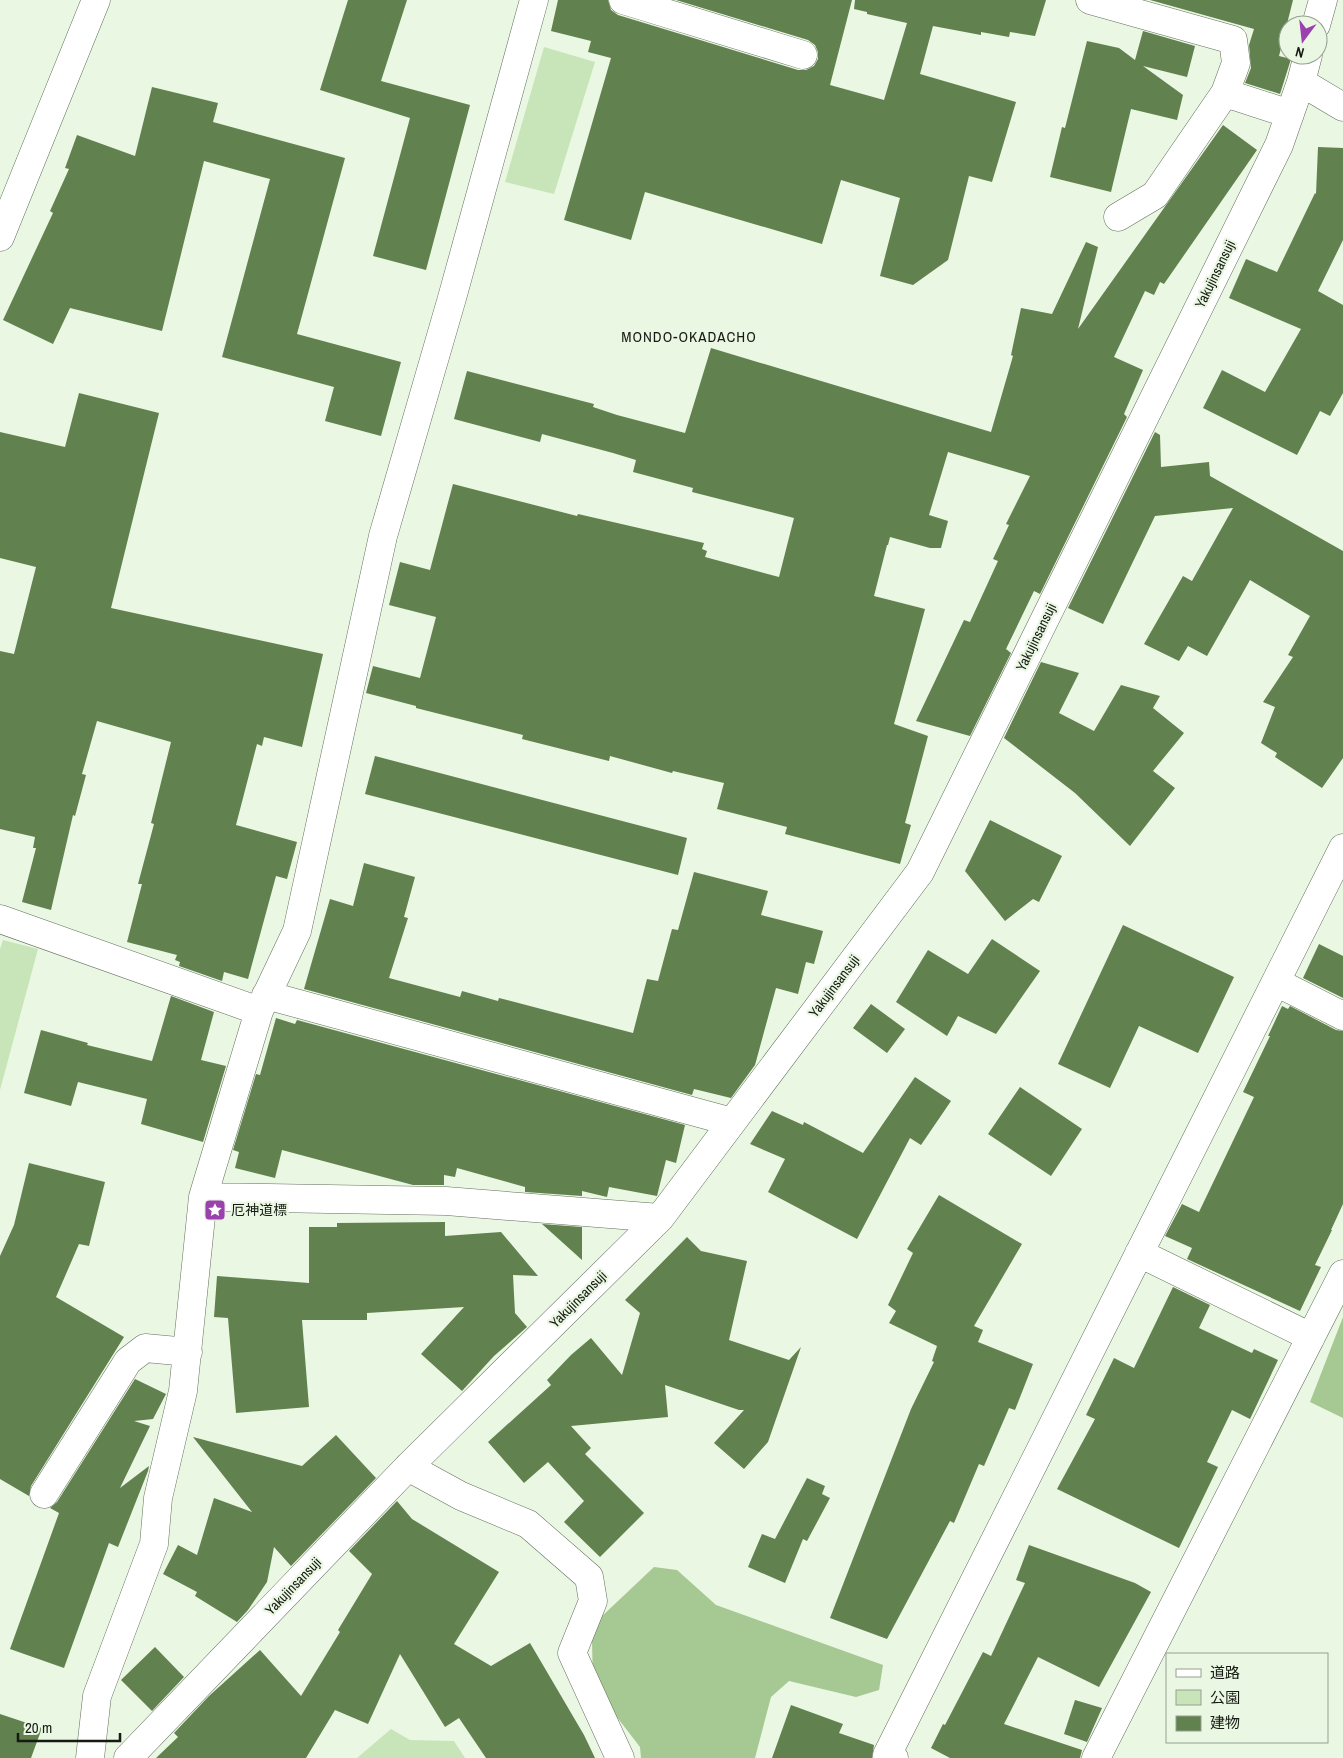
<svg xmlns="http://www.w3.org/2000/svg" width="1343" height="1758" viewBox="0 0 1343 1758" font-family="'Archivo Narrow','Noto Sans JP',sans-serif">
  <rect width="100%" height="100%" fill="#eaf7e3"/>
  <path fill="#c8e5b9" d="M544 47 595 62 554 194 505 182Z
    M3 940 38 949 0 1090V949Z
    M391 1729 410 1740 454 1741 465 1758H357Z"/>
  <path fill="#a6c893" d="M1343 1317V1418L1310 1402Z
    M654 1567 677 1570 716 1605 883 1665 879 1690 856 1697 789 1681 771 1697 755 1758H641L640 1747 593 1686 592 1640 600 1618Z"/>
  <path fill="#61814f" d="M348 0H407L381 81 470 105 426 270 373 256 410 118 320 90Z
    M558 0H608L611 10 618 15 798 70H806L814 66 818 59V52L815 45 808 40 676 0H852L830 85 884 100 907 23 867 14V12L854 9 855 0H1046L1035 36 1010 32 1009 37 981 32V35L933 26 920 74 1016 102 992 182 969 176 948 260 913 285 880 276 900 198 841 180 822 244 645 192 631 240 564 220 611 58 588 52 591 41 551 31Z
    M1150 0H1293L1279 56 1291 59 1280 94 1245 83 1251 68 1249 45 1254 29Z
    M1143 31 1195 46 1187 77 1143 66 1183 95 1177 120 1131 109 1111 192 1050 177 1062 127 1065 128 1087 41 1119 48 1135 60Z
    M152 87 218 103 213 122 345 158 297 334 401 362 381 436 325 421 334 387 222 357 270 179 204 161 162 331 70 308 53 344 3 320 53 213 50 211 69 169 65 168 77 135 135 156Z
    M1223 125 1257 150 1164 284 1160 282 1154 295 1145 291 1114 357 1143 370 1124 414 1127 417 1040 594 1034 591 1006 649 1011 653 970 736 916 721 964 620 970 622 998 561 993 559 1009 525 1006 524 1030 476 948 452 929 515 948 521 941 548H930L890 537 888 545H887L874 596 925 609 894 724 928 736 905 823 911 825 900 864 785 834 787 827 717 809 724 783 673 771 672 773 610 756 609 761 522 739 523 735 416 708V706L366 693 373 666 420 678 436 617 389 605 400 562 430 570 453 484 577 516 578 514 704 543 702 549 707 551 705 557 779 577 794 518 692 492 693 488 633 472 636 460 613 453 542 434 540 442 454 419 467 371 594 404 593 407 617 415 685 433 711 348 991 432 1013 356 1011 355 1021 308 1052 314 1086 242 1098 247 1078 329Z
    M1318 147 1343 148V240L1318 291 1343 305V393L1330 416 1320 411 1297 455 1203 408 1222 370 1265 392 1301 329 1229 298 1246 259 1277 272 1315 193 1316 194Z
    M79 393 159 413 111 608 323 654 302 747 264 737 262 746 257 744 236 825 297 842 287 879 276 876 248 979 224 972 222 981 179 966 180 962 175 960 177 955 127 942 142 884H138L154 824 151 823 171 742 97 721 82 774 86 775 75 816 73 815 51 910 22 902 36 848H33L35 837 0 829V651L14 654 36 567 0 558V432L65 447Z
    M1155 432 1160 435 1161 467 1209 462 1210 476 1343 551V758L1322 788 1275 757 1277 753 1261 743 1275 707 1263 702 1293 657 1288 655 1310 616 1250 580 1207 656 1188 646 1179 661 1144 644 1183 576 1192 581 1233 508 1155 516 1103 624 1068 608Z
    M1041 662 1079 673 1059 713 1094 731 1121 685 1160 696 1153 708 1184 733 1153 771 1175 788 1130 846 1075 793 1004 738Z
    M375 756 687 838 678 875 365 794Z
    M990 820 1062 856 1039 902 1033 899 1005 921 965 871Z
    M364 863 415 877 404 917 408 918 389 978 460 997 462 991 498 1001 499 998 633 1033 647 979 658 981 672 929 678 930 694 872 768 891 761 915 823 931 814 964 806 962 798 994 776 988 755 1065 731 1098 694 1089 692 1095 304 989 330 899 353 906Z
    M1123 925 1234 977 1198 1053 1139 1026 1110 1088 1058 1064Z
    M992 939 1040 971 996 1034 958 1016 947 1036 896 1002 928 950 968 974Z
    M1319 944 1343 956V998L1303 978Z
    M171 996 214 1012 201 1060 226 1066 203 1142 141 1124 147 1099 78 1082 71 1106 24 1093 41 1030 88 1043 87 1045 152 1061Z
    M871 1004 905 1029 887 1053 853 1028Z
    M1282 1006 1288 1009 1290 1006 1336 1030 1343 1031V1204L1331 1230H1332L1315 1265 1321 1267 1300 1311 1187 1259 1192 1248 1165 1236 1182 1204 1199 1212 1254 1097 1243 1092 1270 1036H1268Z
    M276 1018 295 1024 297 1020 685 1125 676 1163 666 1160 657 1196 609 1187 607 1197 582 1191V1196L525 1192V1187L457 1168 455 1177 444 1175V1185H413L282 1150 275 1178 235 1168 239 1152 233 1150 256 1074 260 1075Z
    M915 1077 951 1101 921 1145 910 1138 857 1239 768 1192 785 1159 750 1144 772 1111 803 1125 804 1122 863 1153Z
    M1020 1087 1082 1129 1051 1176 988 1134Z
    M29 1163 105 1182 89 1246 79 1244 56 1297 124 1337 31 1486 29 1496 0 1479V1256L14 1225Z
    M939 1195 1022 1244 974 1326 983 1330 978 1342 1033 1364 1015 1410 1009 1408 984 1466 979 1464 954 1523 950 1521 887 1639 830 1618 911 1409 934 1362 932 1361 937 1346 889 1323 896 1311 888 1305 913 1253 907 1249Z
    M445 1222V1236L501 1232 538 1276 513 1275 515 1313 527 1327 494 1356 462 1391 421 1354 464 1307 367 1313V1320H302L309 1407 236 1413 228 1318 214 1317 217 1276 309 1283V1227H337V1223Z
    M542 1224 582 1227V1260Z
    M687 1237 701 1251 747 1261 729 1340 789 1360 801 1347 768 1442 744 1469 714 1443 744 1410H739L665 1385 668 1417 571 1426 591 1448 585 1454 644 1513 600 1557 564 1522 584 1501 548 1462 524 1483 488 1442 551 1385 547 1380 571 1355 591 1338 622 1375 640 1313 625 1300Z
    M1173 1287 1210 1305 1199 1328 1252 1353 1254 1349 1278 1360 1250 1419 1232 1410 1207 1462 1218 1467 1179 1548 1057 1489 1095 1419 1086 1415 1114 1358 1134 1368Z
    M135 1379 166 1394 153 1419 134 1421 150 1426 120 1488 149 1466 148 1471 118 1547 109 1543 64 1668 10 1649 59 1513 50 1508 57 1502Z
    M336 1435 376 1478 291 1566 274 1547 267 1582 248 1610 237 1622 195 1596 197 1592 163 1574 178 1545 197 1555 214 1498 252 1512 193 1437 302 1466Z
    M807 1478 825 1486 822 1494 830 1498 807 1541 803 1539 785 1583 748 1567 762 1534 775 1539Z
    M397 1501 412 1519 499 1572 454 1644 491 1666 530 1643 584 1735 595 1758H486L459 1718 445 1727 400 1654 368 1724 335 1710 306 1758H156L178 1737 174 1733 209 1696 260 1650 301 1696 340 1632 338 1630 372 1574 349 1551Z
    M1029 1545 1135 1583 1151 1592 1099 1687 1038 1657 1004 1724 1082 1750 1080 1758H950L931 1748 943 1724 945 1725 983 1652 991 1656 1025 1583 1016 1580Z
    M155 1647 184 1677 152 1711 121 1680Z
    M1075 1700 1102 1708 1087 1742 1064 1734Z
    M791 1705 843 1724 839 1733 874 1745 872 1758H772Z
    M0 1714 42 1728 31 1758H0Z"/>
  <g fill="none" stroke-linecap="round" stroke-linejoin="round">
    <g stroke="#636f5d" stroke-width="29">
      <path id="minor" d="M623 0 803 55
        M1090 0 1233 40 1236 63 1225 93 1155 195 1118 217
        M1316 25 1323 0
        M1301 82 1343 107
        M1225 93 1290 114
        M0 237 96 0
        M0 919 259 1011
        M1276 982 1343 1016
        M266 995 732 1122
        M203 1197 446 1201 660 1218
        M1139 1253 1311 1337
        M408 1467 461 1496 528 1524 589 1577 593 1601 572 1653 620 1758
        M44 1494 128 1361 145 1348 188 1352
        M90 1758 97 1696 154 1544 158 1498 183 1391 203 1197 259 1011 297 931 383 536 452 298 534 0
        M128 1758 408 1467 660 1218 920 872 1279 145 1301 82 1308 55
        M894 1758 887 1755 1343 848
        M1096 1758 1343 1274"/>
    </g>
    <use href="#minor" stroke="#fff" stroke-width="28"/>
  </g>
  <defs>
    <g id="sight-square" transform="scale(1.125)"><rect x="-9" y="-9" width="18" height="18" rx="4" fill="#9a41ad" stroke="#eaf7e3"/><path d="M0-6L1.8-2.2L6-1.7L2.9 1.2L3.7 5.4L0 3.3L-3.7 5.4L-2.9 1.2L-6-1.7L-1.8-2.2Z" fill="#fff"/></g>
  </defs>
  <g fill-rule="evenodd">
    <use href="#sight-square" x="215" y="1210"/>
  </g>
  <g text-anchor="middle" dominant-baseline="central" stroke-width="4.5" stroke-linejoin="round" paint-order="stroke">
    <g font-size="14" fill="#161a13" stroke="#eaf7e3">
      <text transform="translate(1215 274) rotate(-64)">Yakujinsansuji</text>
      <text transform="translate(1036 637) rotate(-64)">Yakujinsansuji</text>
      <text transform="translate(834 986) rotate(-53)">Yakujinsansuji</text>
      <text transform="translate(578 1299) rotate(-45)">Yakujinsansuji</text>
      <text transform="translate(293 1586) rotate(-46)">Yakujinsansuji</text>
    </g>
    <g font-size="14" fill="#161a13" stroke="#eaf7e3" text-anchor="start">
      <text x="231" y="1210">厄神道標</text>
    </g>
    <g font-size="15" letter-spacing="1" fill="#161a13" stroke="#eaf7e3">
      <text x="689" y="336">MONDO-OKADACHO</text>
    </g>
  </g>
  <rect x="1166" y="1653" width="162" height="90" fill="#eaf7e3" stroke="#959f90"/>
  <rect x="1176" y="1669" width="25" height="8" fill="#ffffff" stroke="#959f90"/>
  <text x="1210" y="1678" font-size="15" fill="#161a13">道路</text>
  <rect x="1176" y="1690" width="25" height="15" fill="#c8e5b9" stroke="#959f90"/>
  <text x="1210" y="1703" font-size="15" fill="#161a13">公園</text>
  <rect x="1176" y="1716" width="25" height="15" fill="#61814f" stroke="#959f90"/>
  <text x="1210" y="1728" font-size="15" fill="#161a13">建物</text>
  <g transform="translate(1303 40) rotate(195)"><circle r="24" fill="#eaf7e3" stroke="#959f90"/>
  <path d="M0-4L9 19L0 12L-9 19Z" fill="#9a41ad"/>
  <text y="-8" font-size="14" font-weight="bold" text-anchor="middle" fill="#161a13">N</text>
  </g>
  <path d="M18 1733v8h102v-8" fill="none" stroke="#161a13" stroke-width="2.5"/>
  <text x="25" y="1733" font-size="15" fill="#161a13" stroke="#eaf7e3" stroke-width="4" paint-order="stroke">20 m</text>
</svg>
